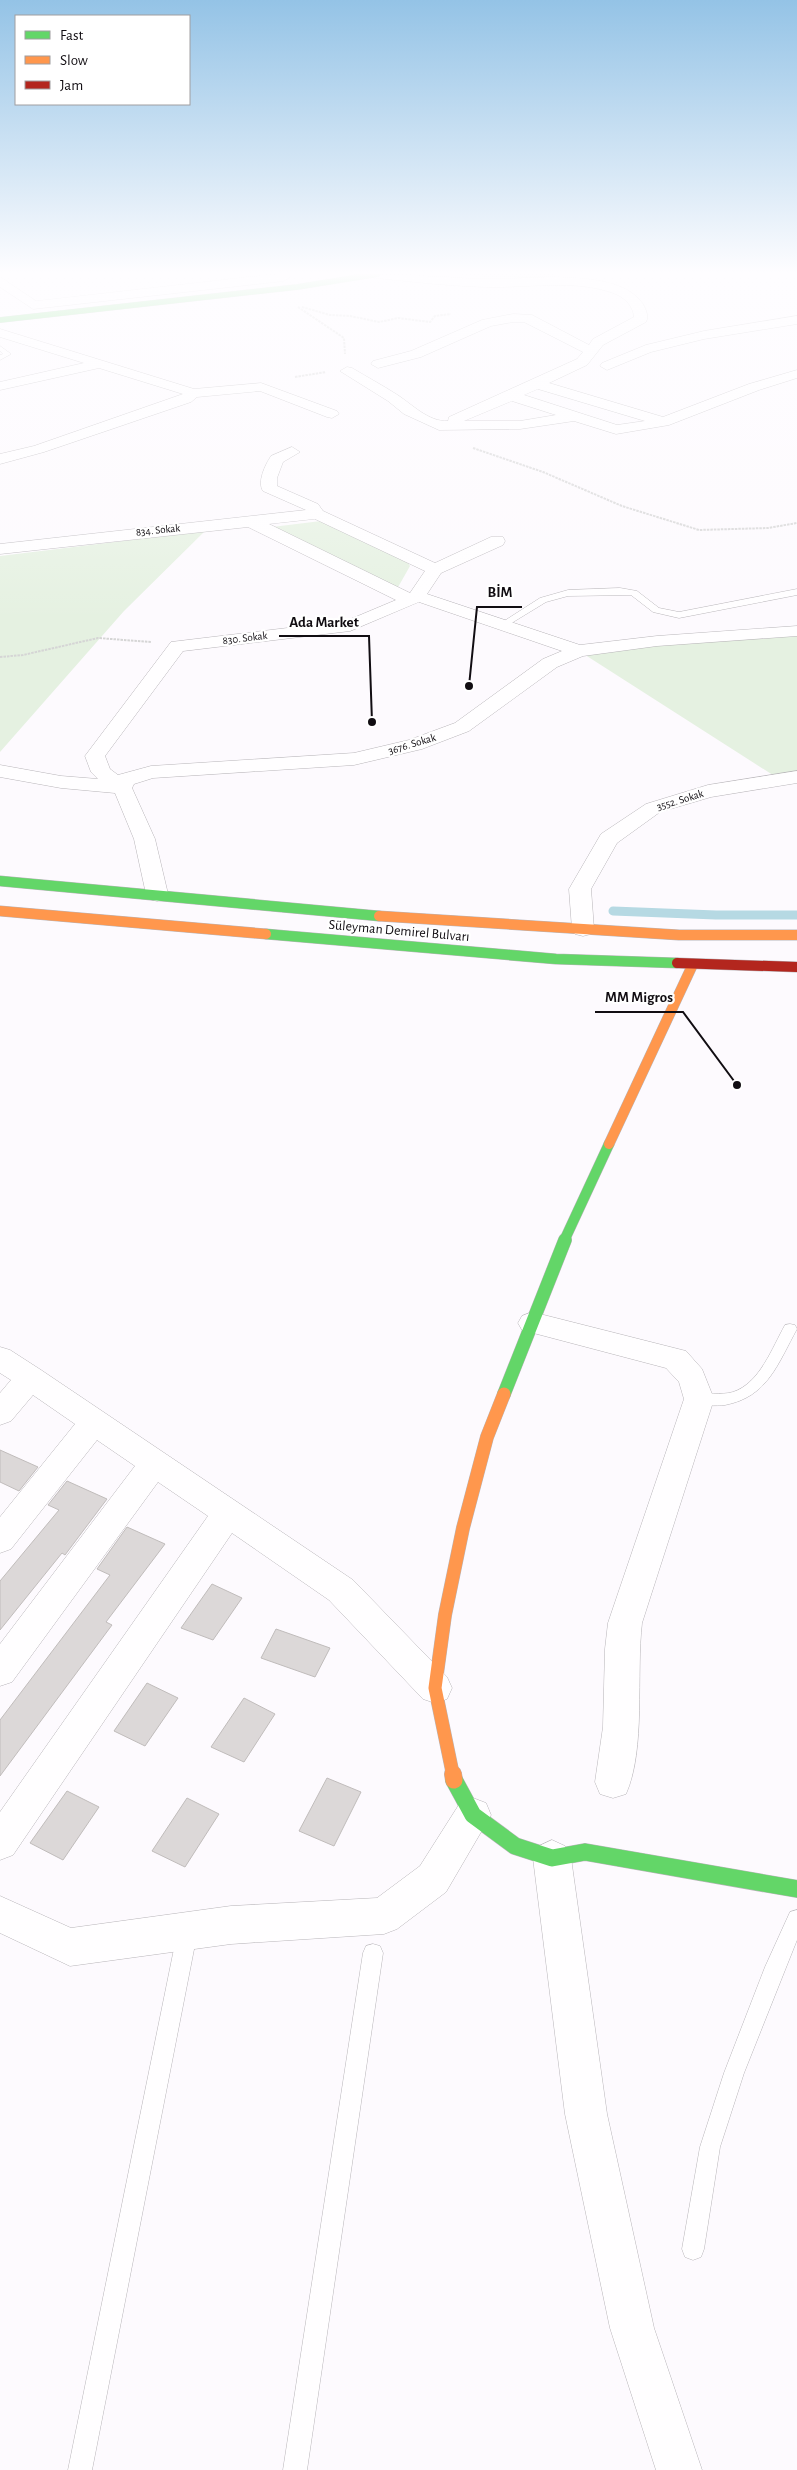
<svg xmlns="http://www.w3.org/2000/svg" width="797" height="2470" viewBox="0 0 797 2470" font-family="'Alegreya Sans',sans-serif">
  <rect width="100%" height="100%" fill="#fdfafe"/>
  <path fill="#e5f1e1" d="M461 274H552L558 279 465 276Z
    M321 521 407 561 410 566 397 589 272 527Z
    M205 531 124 611 0 752V556Z
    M797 631V777L779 779 579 651Z"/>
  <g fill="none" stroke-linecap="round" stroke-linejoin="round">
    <path stroke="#b6d9e3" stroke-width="9" d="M613 911 716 915H797"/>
  </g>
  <path fill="#dcd8d8" stroke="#c0bcbb" d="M0 1450 38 1467 19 1491 0 1482Z
    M67 1481 107 1499 65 1555 62 1553 0 1630V1581L59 1510 48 1505Z
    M127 1527 165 1544 106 1622 112 1625 0 1776V1720L110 1575 97 1569Z
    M212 1584 242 1598 213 1640 181 1628Z
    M276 1629 330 1648 315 1677 261 1658Z
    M147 1683 178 1698 145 1746 114 1731Z
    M244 1698 275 1714 244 1762 211 1747Z
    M327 1778 361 1792 334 1846 299 1831Z
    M67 1791 99 1807 63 1860 30 1843Z
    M187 1798 219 1814 185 1867 152 1851Z"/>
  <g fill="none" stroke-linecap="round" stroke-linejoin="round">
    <g stroke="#b8b5b9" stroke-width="1">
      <path id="lane" d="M0 346 11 354 0 360V355L3 354 0 351Z
        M620 588 637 591 659 608 679 612 797 589V595L679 618 653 612 631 595 568 596 546 602 505 627 498 625 540 598 568 590Z
        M790 1324 795 1325 797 1329C778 1363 768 1397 725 1405 715 1406 703 1406 694 1403L691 1399 694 1395C706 1391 720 1396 733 1392 760 1383 772 1348 785 1325Z
        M797 1910V1940L744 2073 720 2147 704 2249 701 2257 693 2260 685 2257 682 2249 700 2147 724 2073 765 1967 790 1912Z
        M187 1925 194 1927 197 1934 92 2470H68L177 1934 180 1927Z
        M373 1944 380 1946 383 1953 307 2470H283L363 1953 366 1946Z"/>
    </g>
    <g stroke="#b8b5b9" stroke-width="1">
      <path id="street" d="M276 274H288L290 277 284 281 33 309 0 287V277L36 301Z
        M371 274C409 274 447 278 485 279 525 280 618 266 643 304 646 310 649 316 646 322L603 345 587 365 549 383 663 417 749 384 797 370V378L759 390 669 425 616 434 574 421 520 429 439 430 404 414 388 401 340 371 347 367 352 368C367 377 382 385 396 394 412 404 428 422 448 421L449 417 577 359 583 352 524 322H513L491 326 421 357 378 368 371 364 373 361 411 351 482 320 513 314 532 315 589 345 593 339 634 317C633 305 624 297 613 293 574 279 528 288 487 287 451 286 414 282 377 278ZM538 389 645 421 617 425 524 395ZM512 401 556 415 520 421H464Z
        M797 316V324L704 339 651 352 607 370 600 366 602 363 646 345 704 331Z
        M0 329 194 389 261 383 337 411 339 414 332 418 327 417 260 391 197 397 191 402 44 452 0 464V454L34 446 183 394 99 368 0 390V382L84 363 0 337Z
        M292 447 300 452 283 462 277 478V486L318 504 323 511 435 563 491 537H503L505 541 503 545 441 573 427 594 580 645 657 636 797 626V636L657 646 583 656 557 667 469 731 422 749 354 765 153 778 134 784 132 788 155 839 168 894 165 899 157 901 149 899 146 894 134 839 115 793 61 788 0 777V765L61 776 98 779 91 772 85 756 171 642 346 621 396 600 248 527 0 554V544L306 510 263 491C257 482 265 465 271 456ZM315 519 425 571 410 593 269 524ZM419 602 562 651 543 659 455 723 409 740 354 753 151 766 118 775 110 769 105 756 183 651 350 631Z
        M797 771V783L711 797 660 812 617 843 591 889 594 929 591 934 583 936 575 934 572 929 569 889 601 834 646 804 708 785Z
        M532 1312 686 1351 702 1369 714 1399 642 1623C636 1674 646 1749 626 1794L613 1798 600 1794 595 1782 603 1727 605 1649 608 1623 684 1399 679 1382 666 1368 522 1330 518 1323 522 1316Z
        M0 1347 10 1350 41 1370 353 1580 447 1677 452 1688 447 1699 435 1703 423 1699 329 1600 232 1533 13 1855 0 1860V1812L208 1516 158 1482 12 1682 0 1686V1644L135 1466 97 1440 11 1549 0 1553V1517L75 1424 33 1395 11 1421 0 1425V1393L11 1380 0 1373Z
        M473 1798 486 1803 491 1815 446 1892 397 1929 384 1934 231 1944 70 1966 0 1933V1896L71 1928 231 1906 377 1898 420 1866 460 1803Z
        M552 1840 565 1846 571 1858 607 2114 654 2328 702 2470H656L610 2328 565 2114 533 1858 539 1846Z"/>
    </g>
    <g stroke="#b8b5b9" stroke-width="6">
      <path id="fast-far3" d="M0 320 297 287 378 274"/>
    </g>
    <g stroke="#b8b5b9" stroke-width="11">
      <path id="fast-far2" d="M0 881 379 916
        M266 934 556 959 677 963
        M564 1241 609 1144"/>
    </g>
    <g stroke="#b8b5b9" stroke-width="14">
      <path id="fast-far1" d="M504 1394 565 1240"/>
    </g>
    <g stroke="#b8b5b9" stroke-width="18">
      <path id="fast" d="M454 1780 473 1815 515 1846 552 1858 585 1852 797 1889"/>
    </g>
    <g stroke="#b8b5b9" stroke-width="11">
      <path id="slow-far2" d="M0 911 266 934
        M379 916 679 935H797
        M609 1144 693 964"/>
    </g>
    <g stroke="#b8b5b9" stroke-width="14">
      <path id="slow-far1" d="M453 1775 435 1688 445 1615 463 1528 487 1437 504 1394"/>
    </g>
    <g stroke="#b8b5b9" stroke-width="18">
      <path id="slow" d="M453 1774 454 1780"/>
    </g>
    <g stroke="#b8b5b9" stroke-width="11">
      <path id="jam" d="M677 963 797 967"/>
    </g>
    <path stroke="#d5d5d5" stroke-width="2" stroke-dasharray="2.5 1" stroke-linecap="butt" d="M298 307 344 338 345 354
      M302 307 330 315 350 316 379 322 398 318 430 322 435 316 451 314
      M295 377 326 372
      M473 448 543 472 622 506 699 530 768 528 797 523
      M0 657 23 655 98 638 151 642"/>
    <use href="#lane" fill="#fffeff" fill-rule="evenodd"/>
    <use href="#street" fill="#fffeff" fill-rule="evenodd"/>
    <use href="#fast-far3" stroke="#63d668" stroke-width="5.5"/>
    <use href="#fast-far2" stroke="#63d668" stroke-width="10"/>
    <use href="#fast-far1" stroke="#63d668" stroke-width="13"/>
    <use href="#fast" stroke="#63d668" stroke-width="17"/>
    <use href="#slow-far2" stroke="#ff974d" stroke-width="10"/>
    <use href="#slow-far1" stroke="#ff974d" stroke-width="13"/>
    <use href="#slow" stroke="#ff974d" stroke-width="17"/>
    <use href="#jam" stroke="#b3261e" stroke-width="10"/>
  </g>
  <linearGradient id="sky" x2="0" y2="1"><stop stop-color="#94c3e6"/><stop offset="0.44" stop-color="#fefdff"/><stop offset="1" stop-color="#fefdff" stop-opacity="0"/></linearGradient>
  <rect width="797" height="620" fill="url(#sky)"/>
  <g text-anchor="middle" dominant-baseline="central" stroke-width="4.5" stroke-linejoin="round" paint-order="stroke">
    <g font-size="11" fill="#110d12" stroke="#fff">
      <text transform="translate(158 530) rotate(-6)">834. Sokak</text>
      <text transform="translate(245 638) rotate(-7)">830. Sokak</text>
      <text transform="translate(412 744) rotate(-17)">3676. Sokak</text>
      <text transform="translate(680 800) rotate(-17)">3552. Sokak</text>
    </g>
    <g font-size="14" fill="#110d12" stroke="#fff">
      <text transform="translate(399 931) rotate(5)">Süleyman Demirel Bulvarı</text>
    </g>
  </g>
  <path fill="none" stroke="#110d12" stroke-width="2" d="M469 686L477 607H522M372 722L369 636H279M737 1085L683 1012H595"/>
  <g fill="#110d12" stroke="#fff" stroke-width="2">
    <circle cx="469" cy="686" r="5"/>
    <circle cx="372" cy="722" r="5"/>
    <circle cx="737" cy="1085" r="5"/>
  </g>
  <g font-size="15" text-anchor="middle" font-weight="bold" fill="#110d12" stroke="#fff" stroke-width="4.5" stroke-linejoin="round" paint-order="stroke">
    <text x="500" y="597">BİM</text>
    <text x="324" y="627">Ada Market</text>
    <text x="639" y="1002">MM Migros</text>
  </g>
  <rect x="15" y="15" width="175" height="90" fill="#ffffff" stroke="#a09ea0"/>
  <rect x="25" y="31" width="25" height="8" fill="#63d668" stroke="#a09ea0"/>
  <text x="60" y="40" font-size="15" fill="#110d12">Fast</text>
  <rect x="25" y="56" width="25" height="8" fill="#ff974d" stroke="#a09ea0"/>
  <text x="60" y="65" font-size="15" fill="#110d12">Slow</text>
  <rect x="25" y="81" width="25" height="8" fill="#b3261e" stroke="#a09ea0"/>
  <text x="60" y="90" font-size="15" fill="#110d12">Jam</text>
</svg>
